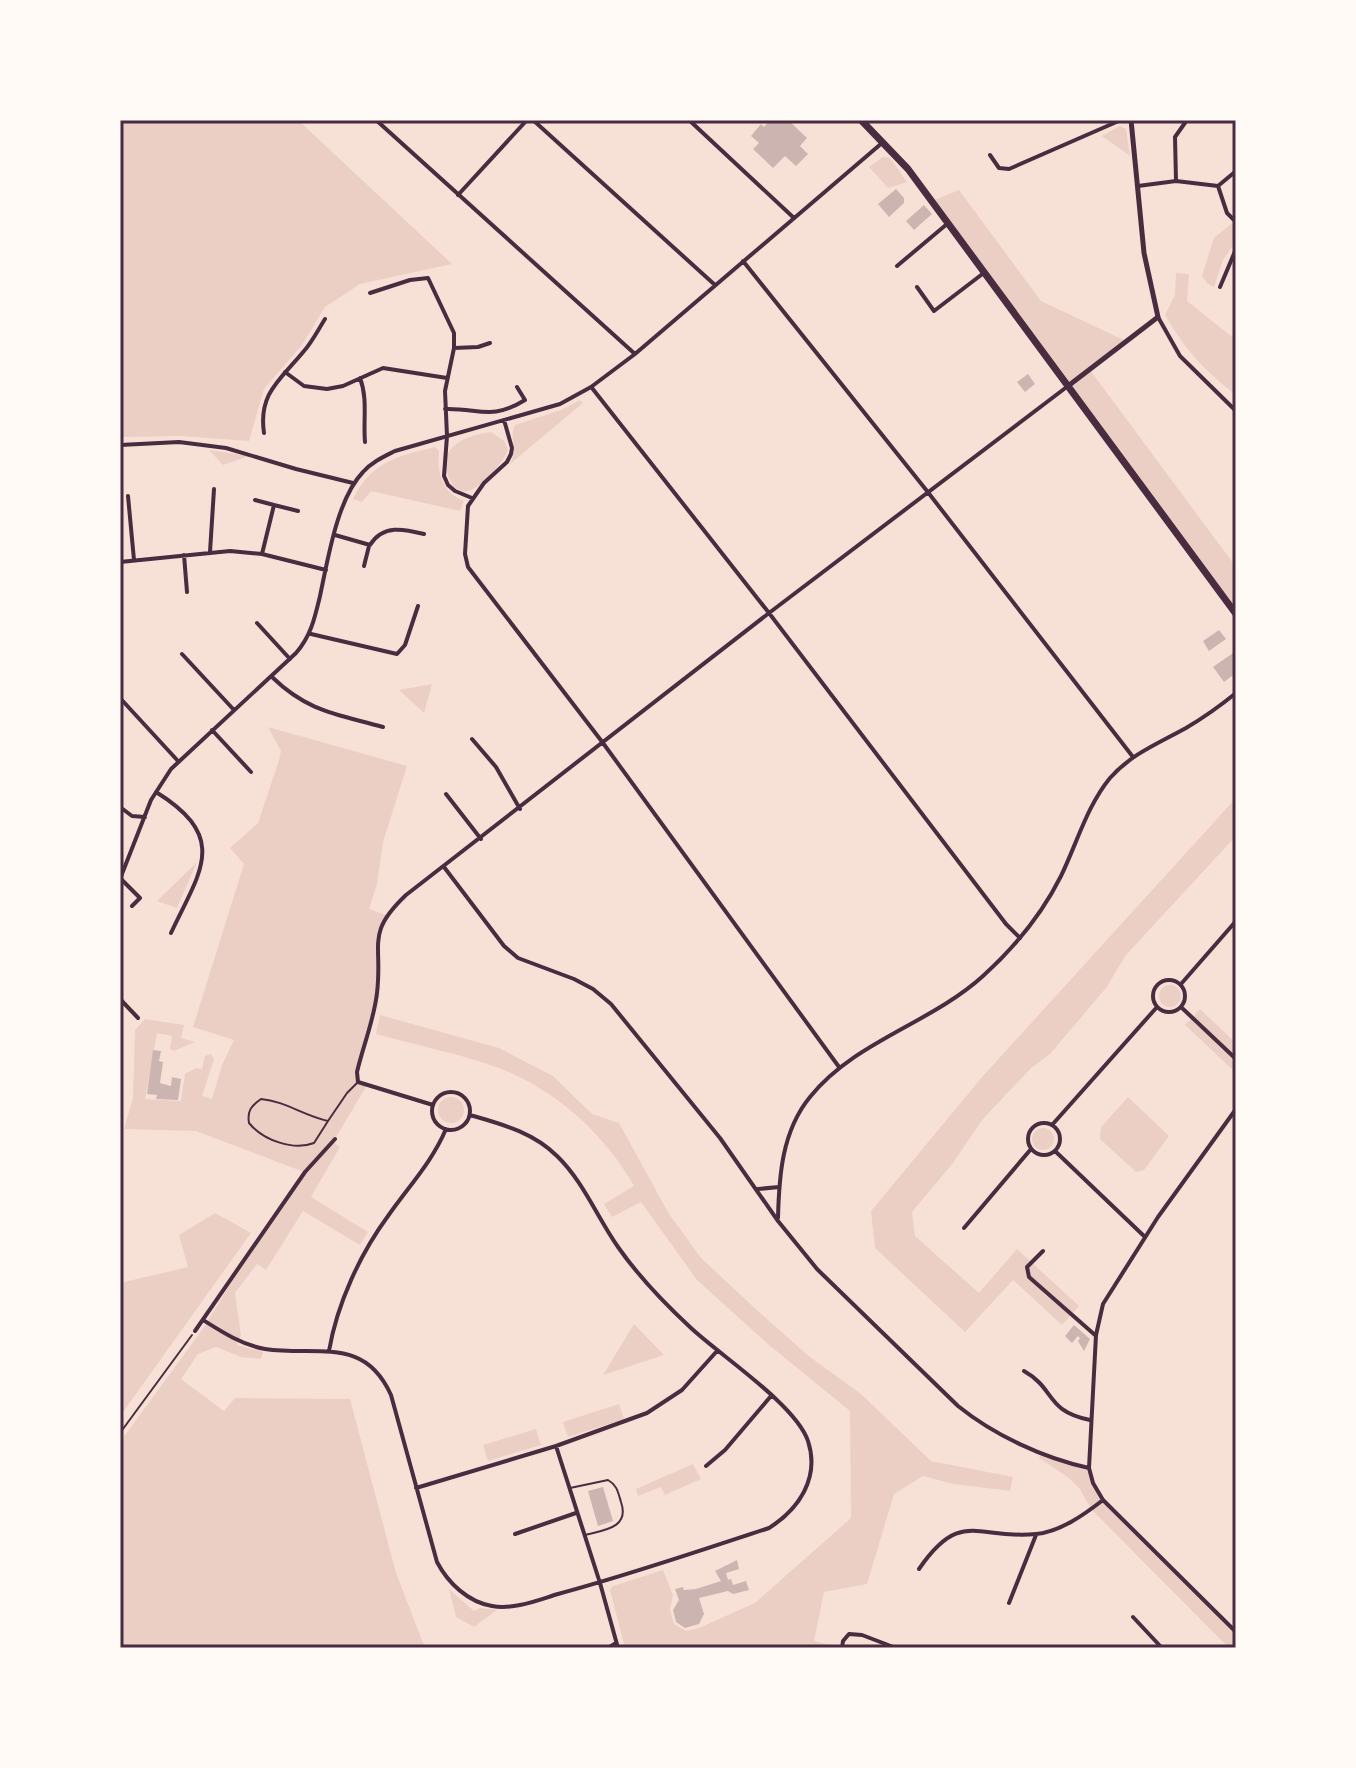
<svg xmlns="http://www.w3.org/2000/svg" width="1356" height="1768" viewBox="0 0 1356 1768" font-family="Inter,sans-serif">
  <rect width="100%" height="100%" fill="#f7e1d7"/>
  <path fill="#ebcfc5" d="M120 120H298L452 264 360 284 325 307 302 345 264 389 249 441 180 436 120 437Z
    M1120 126 1126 129 1130 156 1102 136Z
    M883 157 890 158 907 182 888 188 869 167Z
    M959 190 1041 301 1126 341 1090 370 1236 567V614L932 201Z
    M1232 223 1236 228V241L1223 260 1214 287 1207 283 1202 276 1214 238Z
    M1176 273 1189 274 1187 301 1231 336 1236 330V395C1206 372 1184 349 1165 315L1175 295Z
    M580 400 583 403 510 464C519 447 508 439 515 425L561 410Z
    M491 432 504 441 508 449C505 461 480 490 467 491 461 492 459 489 454 487 431 451 460 436 491 432Z
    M435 447 439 451C437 474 442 492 464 501L460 511 371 491 362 502 353 499C371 462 397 456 435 447Z
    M209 450 249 456 223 465Z
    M432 684 424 713 399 690Z
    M268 727 407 766 383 842 377 884 369 909 386 915 378 937 377 992 357 1072 358 1082 367 1085 335 1139V1144L340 1147 311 1197 368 1232 360 1245 303 1211 266 1270 257 1264 235 1293 241 1335 237 1345 263 1352 261 1359 241 1357 216 1347 198 1354 181 1379 224 1411 235 1398 350 1399 396 1573 425 1648H120V1442L202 1330 244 1262 304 1172 196 1131 124 1129 133 1098 135 1030 145 1019 184 1025 181 1038 195 1042 174 1051 170 1049 172 1036 157 1033 145 1099 181 1101 185 1074 196 1068 202 1069 205 1056 211 1054 214 1059 202 1096 212 1099 222 1065 234 1040 193 1027 244 864 230 848 258 823 279 760 281 751Z
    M1236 798V836L1126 955 1106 988 1050 1054 1031 1068 982 1120 953 1163 912 1212 915 1236 979 1293 1017 1249 1079 1306 1062 1325 1013 1280 965 1332 875 1248 871 1211 983 1076Z
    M197 862 177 908 157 901Z
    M1159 996a11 11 0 1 1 22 0a11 11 0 1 1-22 0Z
    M1200 1009 1236 1043V1073L1185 1025Z
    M380 1015 499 1048 553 1076 592 1114 619 1123 669 1214 701 1258 760 1313 810 1357 861 1394 931 1461 1013 1477 1010 1491 954 1484 923 1476 894 1494 867 1584 824 1592 814 1641 833 1646 832 1648H625L610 1590 613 1586 663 1570 673 1595 670 1610 674 1624 686 1631 699 1628 755 1603 851 1518 850 1411 769 1345 697 1280 641 1202 612 1217 604 1204 634 1186C604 1133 554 1088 496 1067 457 1053 415 1045 376 1034Z
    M438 1110a13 13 0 1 1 26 0a13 13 0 1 1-26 0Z
    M1128 1097 1169 1136 1144 1170 1136 1172 1100 1139 1101 1127Z
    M1032 1139a11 11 0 1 1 22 0a11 11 0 1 1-22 0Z
    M215 1213 251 1233 121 1415 120 1283 188 1267 179 1235Z
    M634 1324 664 1355 603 1375Z
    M619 1404 624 1419 568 1437 563 1422Z
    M536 1429 541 1445 488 1461 483 1445Z
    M1042 1452 1089 1468 1097 1491 1236 1632V1648H1229L1091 1509 1080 1489 1069 1478 1039 1458Z
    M693 1464 701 1479 665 1495 661 1487 638 1496 636 1489Z
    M449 1589 474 1611 480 1608 497 1610 474 1627 456 1617Z"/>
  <path fill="#ccb4b1" d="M770 120H788L807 138 800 146 808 154 796 166 785 156 773 168 753 149 759 143 751 136 761 124 764 127Z
    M896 189 904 198V203L889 217 878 204Z
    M924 205 932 214 914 230 906 221Z
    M1028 374 1035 384 1025 392 1017 382Z
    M1219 630 1226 639 1209 651 1203 641Z
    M1233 653 1236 657V673L1224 682 1213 667Z
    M153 1050 161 1051 159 1061 163 1062 160 1083 171 1086 172 1077 181 1079 178 1100 156 1099 157 1095 147 1094Z
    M1074 1325 1090 1339 1084 1351 1078 1341 1080 1338 1078 1336 1072 1343 1065 1336Z
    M603 1487 613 1521 598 1526 588 1491Z
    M737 1560 739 1569 726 1573 728 1580 731 1579 733 1585 746 1581 749 1590 733 1594 728 1591 699 1598 704 1614 699 1624 685 1628 676 1622 673 1610 679 1600 675 1589 683 1587 684 1590 696 1589 721 1581 715 1571Z"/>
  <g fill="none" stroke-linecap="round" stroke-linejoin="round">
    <path stroke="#4a2c40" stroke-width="2" d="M120 1433 192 1335"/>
    <path stroke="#4a2c40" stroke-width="2" d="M328 1121 314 1143C293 1151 263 1140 249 1123 247 1111 251 1106 261 1099 285 1101 304 1116 328 1121L347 1093 357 1083
      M570 1488 608 1480C617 1485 618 1492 621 1502 630 1528 604 1530 585 1535"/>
    <path stroke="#4a2c40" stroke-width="4" d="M376 120 635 354
      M533 120 715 285
      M689 120 794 218
      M990 155 999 168 1009 169 1121 120
      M1176 181 1175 137 1187 120
      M1138 186 1176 181 1218 186 1236 171
      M1218 186 1227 213 1236 222
      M458 195 527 120
      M743 261 927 491 1133 757
      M897 266 947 224
      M917 287 934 311 985 272
      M1220 287 1236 249
      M370 293 410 280 428 278 454 333V348L445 391 447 436 444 476 448 485 455 491 472 498
      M1158 317 1180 356 1236 411
      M454 348 478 347 490 343
      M285 372 304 386 327 389 343 386 383 368 447 378
      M360 378C368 399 363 420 365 442
      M592 388 769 613 1006 924 1020 938
      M445 409C480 408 491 421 525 400L517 387
      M504 420 512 448 511 454 507 462 484 483 468 506 465 554 468 567 603 743 839 1067
      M264 433C258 393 281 379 304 351 312 342 318 330 325 319
      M120 445 179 442 226 448 296 469 353 483
      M128 496 134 560
      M255 500 274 505
      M335 535 370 545C383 524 404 529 424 534
      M210 552 214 489
      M262 554 274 505 298 511
      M184 555 187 592
      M120 562 230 551 262 554 326 570
      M364 566 369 546
      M257 623 290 659
      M311 634 397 654 405 645 418 606
      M182 654 234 710
      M272 677C308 712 337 714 383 727
      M120 698 178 761
      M212 730 251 772
      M472 739 496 767 520 809
      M156 792C230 838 200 871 171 933
      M446 794 481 839
      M120 807 132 816 145 817
      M444 867 504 946 518 958 574 979 593 989 611 1004 720 1138 778 1221 817 1269 958 1406C994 1435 1043 1458 1089 1468
      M120 879 151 800 171 769 296 653C311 636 315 617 320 596 328 559 337 499 363 472 372 462 383 457 395 451L560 404 591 387 635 354 882 143
      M121 879 140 898 132 906
      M1153 996a16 16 0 1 1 32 0a16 16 0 1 1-32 0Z
      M1181 984 1236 921
      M120 999 138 1018
      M1181 1007 1236 1059
      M432 1111a19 19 0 1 1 38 0a19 19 0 1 1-38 0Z
      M433 1105 358 1082 357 1072C363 1046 374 1020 377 993 383 943 365 934 406 895L769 613 1068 386
      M1236 1109 1158 1217 1103 1304 1096 1335 1089 1468 1093 1483 1103 1500 1236 1632
      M1028 1139a16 16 0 1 1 32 0a16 16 0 1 1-32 0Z
      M1052 1125 1157 1007
      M1055 1151 1145 1237
      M758 1189 779 1187
      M778 1218C779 1176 782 1131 810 1097 855 1041 930 1024 983 976 1015 947 1042 914 1061 876 1077 843 1087 806 1110 778 1131 754 1159 743 1186 728 1203 718 1220 706 1236 693
      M964 1228 1031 1149
      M1043 1251 1027 1267 1029 1277 1095 1335
      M203 1320C222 1332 242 1345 265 1349 317 1357 364 1335 391 1395L437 1562C448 1583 468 1602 492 1606 514 1610 538 1600 558 1594 629 1575 699 1551 769 1528 799 1509 820 1478 808 1441 796 1405 721 1356 691 1328 664 1303 639 1277 618 1247 597 1217 583 1181 557 1156 533 1132 501 1124 470 1115
      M195 1331 305 1172 335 1139
      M329 1351C337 1304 360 1254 388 1216 409 1186 432 1162 446 1129
      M1024 1371C1056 1389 1045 1411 1090 1420
      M556 1446 600 1583 618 1648
      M706 1466 725 1450 771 1396
      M416 1488 556 1446 647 1413 682 1390 717 1351
      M515 1534 576 1513
      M919 1569C961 1508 977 1540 1036 1534 1060 1532 1085 1514 1103 1500
      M1009 1603 1036 1535
      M1133 1617 1162 1648
      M608 1648 616 1643
      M842 1648 843 1641 849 1634 862 1635 896 1648"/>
    <path stroke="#4a2c40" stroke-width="5" d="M1068 386 1158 317 1144 253 1131 120"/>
    <path stroke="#4a2c40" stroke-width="7" d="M861 120 908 169 1236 614"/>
  </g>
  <rect width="1356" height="1768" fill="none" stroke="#fffaf5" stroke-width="244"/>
  <rect x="122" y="122" width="1112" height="1524" fill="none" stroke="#4a2c40" stroke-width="3"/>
</svg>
